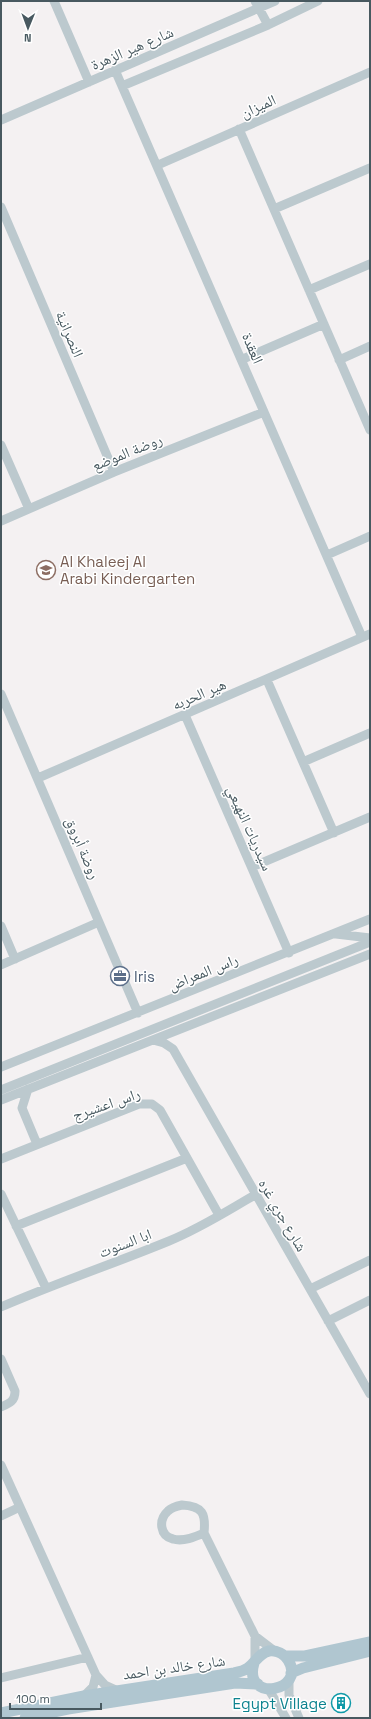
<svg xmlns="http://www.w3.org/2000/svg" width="371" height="1719" viewBox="0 0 371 1719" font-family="'Space Grotesk','Noto Naskh Arabic',sans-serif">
  <rect width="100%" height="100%" fill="#f4f1f2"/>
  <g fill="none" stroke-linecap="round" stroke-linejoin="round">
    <path stroke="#bcc9ce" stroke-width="9" d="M54 1 89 82
      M255 1 268 25
      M115 70 362 637
      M122 86 268 25 318 1
      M1 120 275 1
      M239 129 370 430
      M158 165 370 72
      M1 207 114 472
      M274 209 370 168
      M309 290 370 264
      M243 359 324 324
      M339 360 370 346
      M1 445 29 509
      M1 521 114 472 264 412
      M327 555 370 536
      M267 680 334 833
      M1 694 138 1013
      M185 715 289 953
      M303 762 370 733
      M38 778 370 634
      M252 867 370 817
      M1 926 15 959
      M336 934 370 938
      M1 965 99 922
      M153 1040 164 1043 173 1049 370 1394
      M1 1067 370 919
      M28 1089 22 1108 37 1144
      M1 1090 370 942
      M1 1100 370 954
      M1 1159 139 1104H152L160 1110 219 1215
      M1 1194 46 1288
      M16 1226 187 1158
      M310 1289 370 1260
      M1 1307C56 1283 113 1264 169 1241 199 1229 227 1211 255 1195
      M328 1321 370 1300
      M1 1359 15 1391C15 1401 10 1403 1 1407
      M1 1465 96 1675 105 1685 116 1690
      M182 1505C203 1506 206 1514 204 1533 195 1537 183 1542 173 1539 160 1536 158 1520 168 1511 172 1507 177 1506 182 1505Z
      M1 1516 20 1507
      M204 1533 255 1636 276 1652
      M255 1636V1660
      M1 1678 88 1657
      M289 1680V1695L299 1718
      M269 1690 286 1718
      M84 1696 93 1687 96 1675"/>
    <path stroke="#b0c6d0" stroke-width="11" d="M285 1656H305L370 1642
      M291 1673 303 1668 370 1651
      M1 1713 84 1696 234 1673C239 1672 244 1671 248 1668 256 1662 259 1653 269 1651 277 1650 284 1654 288 1660 308 1691 242 1704 254 1663
      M25 1718 68 1709 235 1683 258 1684"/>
  </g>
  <defs>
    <g id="school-ring" transform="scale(1)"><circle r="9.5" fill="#fff" stroke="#8d6e63" stroke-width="1.5"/><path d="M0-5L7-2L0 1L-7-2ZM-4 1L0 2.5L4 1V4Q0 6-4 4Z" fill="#8d6e63"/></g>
    <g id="office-ring" transform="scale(1)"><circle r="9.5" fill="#fff" stroke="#5c6f8a" stroke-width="1.5"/><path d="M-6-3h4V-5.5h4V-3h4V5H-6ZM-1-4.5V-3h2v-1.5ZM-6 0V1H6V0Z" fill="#5c6f8a"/></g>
    <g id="building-ring" transform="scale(1)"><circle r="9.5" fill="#fff" stroke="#0f9aa8" stroke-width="1.5"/><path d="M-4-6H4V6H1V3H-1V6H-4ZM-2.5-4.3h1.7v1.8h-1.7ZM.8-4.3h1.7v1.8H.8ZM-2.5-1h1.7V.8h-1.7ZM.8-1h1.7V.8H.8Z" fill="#0f9aa8"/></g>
  </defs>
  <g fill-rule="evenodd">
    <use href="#school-ring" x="46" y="570"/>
    <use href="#office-ring" x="120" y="976"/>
    <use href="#building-ring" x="341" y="1703"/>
  </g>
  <g text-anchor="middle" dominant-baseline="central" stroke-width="3" stroke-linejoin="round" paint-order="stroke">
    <g font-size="15" fill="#485960" stroke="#fff">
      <text transform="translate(132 48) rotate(-23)">شارع هير الزهرة</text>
      <text transform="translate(258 106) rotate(-24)">الميزان</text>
      <text transform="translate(70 334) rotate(67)">النصرانية</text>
      <text transform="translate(253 348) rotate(67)">العقدة</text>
      <text transform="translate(127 452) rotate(-22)">روضة الموضع</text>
      <text transform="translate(199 694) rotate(-23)">هير الحربه</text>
      <text transform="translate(250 828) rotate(66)">سيدريات النهيعي</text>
      <text transform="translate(83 848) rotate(67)">روضة أبروق</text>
      <text transform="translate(203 972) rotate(-22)">راس المعراض</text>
      <text transform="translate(106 1104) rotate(-19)">راس اعشيرج</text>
      <text transform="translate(283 1215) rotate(60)">شارع جري غره</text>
      <text transform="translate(125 1243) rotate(-21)">ابا السنوت</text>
      <text transform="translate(174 1667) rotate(-8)">شارع خالد بن احمد</text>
    </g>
    <g font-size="15" fill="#785e54" stroke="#fff" text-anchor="start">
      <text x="60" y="561">Al Khaleej Al<tspan x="60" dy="17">Arabi Kindergarten</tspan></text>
    </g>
    <g font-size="15" fill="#4e5e75" stroke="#fff" text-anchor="start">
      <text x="134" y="976">Iris</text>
    </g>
    <g font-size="15" fill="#0d838f" stroke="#fff" text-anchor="end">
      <text x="327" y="1703">Egypt Village</text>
    </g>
  </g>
  <rect width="371" height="1719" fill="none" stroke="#485960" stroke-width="4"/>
  <g transform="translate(28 28) rotate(181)" stroke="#ffffff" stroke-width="3" paint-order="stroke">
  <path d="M0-3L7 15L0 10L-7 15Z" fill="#485960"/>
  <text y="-6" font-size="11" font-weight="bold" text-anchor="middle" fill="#485960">N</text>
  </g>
  <path d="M10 1703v6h91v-6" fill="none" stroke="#485960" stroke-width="2"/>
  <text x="16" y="1703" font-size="12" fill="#485960" stroke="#ffffff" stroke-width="3" paint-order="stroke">100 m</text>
</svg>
